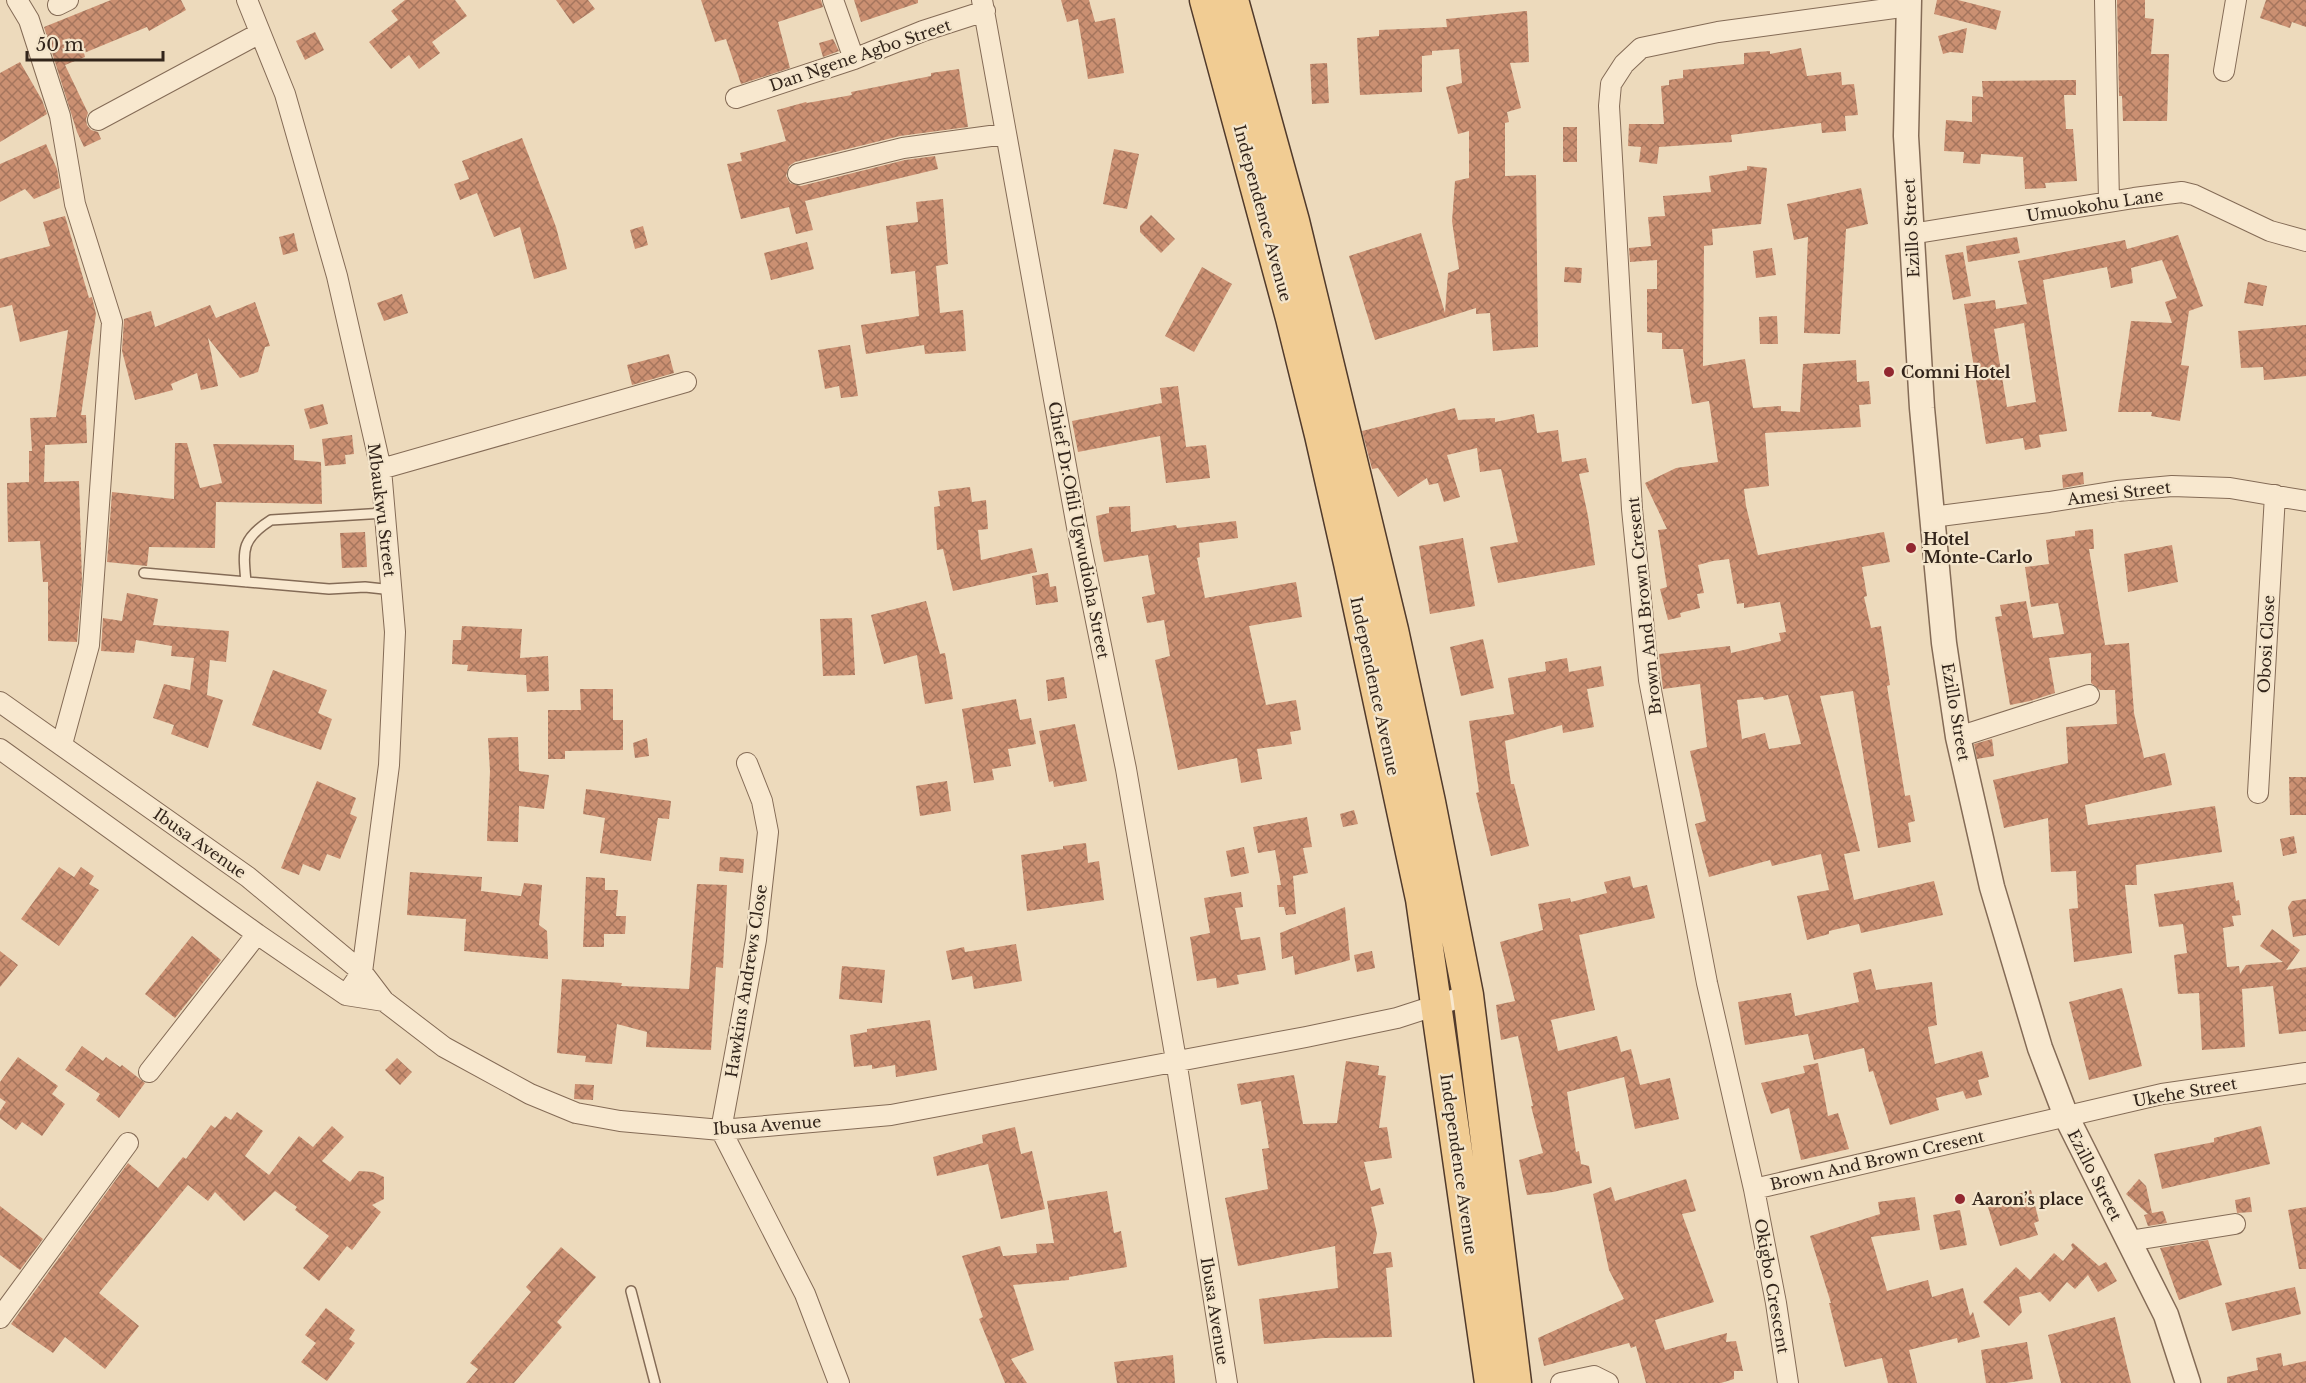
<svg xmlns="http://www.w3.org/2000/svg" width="2306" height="1383" viewBox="0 0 2306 1383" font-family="'Libre Baskerville',serif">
  <defs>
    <pattern id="building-cross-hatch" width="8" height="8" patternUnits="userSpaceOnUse" patternTransform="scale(1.5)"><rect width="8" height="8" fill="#cb9072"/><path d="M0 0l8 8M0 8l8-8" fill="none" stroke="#a5755d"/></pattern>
  </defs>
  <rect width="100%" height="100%" fill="#eddabc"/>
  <path fill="url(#building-cross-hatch)" fill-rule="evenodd" d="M111 0H181L186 10 149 31 147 27 84 53 85 57 65 65 88 113 86 119 87 125 91 130 98 132 101 139 84 147 77 132 44 27Z
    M405 0H455L467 16 432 42 440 53 419 69 409 55 391 69 369 42 398 20 391 11Z
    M556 0H588L595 9 573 24Z
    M701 0H821L823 7 778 22 790 68 741 84 726 39 715 42Z
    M854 0H918V3L861 22Z
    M1061 0H1089L1095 22 1115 18 1124 73 1088 79 1078 19 1067 22Z
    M1937 0H1958L2001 11 1996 30 1934 14Z
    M2117 0H2145V18L2154 19 2151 54H2169L2167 121H2123L2122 96H2119Z
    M2266 0H2306V27L2292 22 2290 28 2260 18Z
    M1527 11 1529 62 1510 63 1521 108 1507 112 1509 122 1505 123V176L1536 175 1538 347 1493 351 1490 313 1476 314V308L1375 340 1349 256 1421 233 1445 313 1448 273 1459 269 1452 221 1455 181 1469 178V131L1458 134 1446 87 1462 83 1459 49 1432 51V55L1422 56V92L1360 95 1357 38 1379 36V30L1447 27 1446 19Z
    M1967 28 1963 53 1950 52 1943 54 1938 36Z
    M315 32 324 50 305 60 296 41Z
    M833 39 839 51 823 57 819 43Z
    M1801 48 1807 76 1841 72 1842 85 1854 84 1858 115 1845 116 1846 131 1822 133 1821 123 1731 135 1732 142 1659 147 1657 164 1639 162 1641 147 1628 146 1629 124H1664L1661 86 1669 85V80L1683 78V70L1744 64V53L1770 51V54Z
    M20 62 42 100 47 114 0 142V73Z
    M1327 63 1329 103 1312 104 1310 64Z
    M959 69 968 127 900 136 795 162 789 166 786 176 790 183 801 186 905 160 935 156 938 169 805 201 813 230 796 234 789 207 741 219 727 164 742 161 740 153 786 141 777 110 806 102 807 103 852 95 851 92 931 76V73Z
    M2076 80V95H2064L2066 129H2073L2077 181 2045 183 2046 188 2025 189 2023 157 1981 154 1980 164 1963 163 1964 152 1944 151 1946 120 1972 122V96L1983 97 1982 81Z
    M1563 127H1577V162H1563Z
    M522 138 556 227 567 269 534 279 520 227 494 237 477 193 460 200 454 184 469 179 462 161Z
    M46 144 57 169 60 188 34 199 25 189 0 202V164Z
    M1114 149 1139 154 1127 209 1103 204Z
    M1747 166 1767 168 1761 224 1712 229 1713 245 1704 246 1703 366 1745 359 1753 408 1781 406V411L1800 412 1803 364 1856 360 1857 382 1869 381 1871 404 1859 405 1861 427 1765 433 1769 486 1744 489 1746 506 1758 555 1884 532 1890 562 1862 567 1867 596 1864 597 1871 628 1881 626 1890 685 1887 686 1905 796 1910 795 1915 821 1908 823 1911 842 1878 848 1853 691 1820 696 1860 851 1844 854 1854 900 1934 881 1943 915 1861 933 1859 924 1829 931V934L1807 940 1797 896 1829 890 1821 854 1772 866 1770 860 1709 877 1695 824 1706 821 1690 751 1707 747 1700 684 1663 689 1659 654 1730 646 1731 653 1781 641 1779 633 1786 632 1780 602 1744 608V603L1737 604 1729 559 1713 561 1698 565 1704 593 1697 594 1700 608 1680 613 1681 617 1668 620 1660 589 1667 587 1658 530 1667 529 1645 483 1676 468 1718 462 1709 401 1692 404 1683 349H1662V333L1647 332V289H1657V260L1630 262 1629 248 1651 246 1648 217 1665 216 1663 196 1711 192 1709 176 1747 170ZM1788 695 1801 744 1769 749 1765 733 1742 739 1737 700 1763 697 1764 700Z
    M1861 188 1868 224 1846 229 1840 334 1804 333 1808 237 1794 240 1787 204Z
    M943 199 948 264 936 266 940 313 963 310 966 351 925 354 924 345 866 354 861 325 919 316 915 271 891 274 886 226 918 222 916 202Z
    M1151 215 1175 239 1161 253 1140 232V226Z
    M65 216 89 298 92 297 96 314 81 415H86L87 443 45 445 44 482 79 481 82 581 77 642 48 641V582H43L40 541 8 542 7 483 29 482V451H32L30 418 56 417 68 330 20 342 12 305 0 308V259L50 246 43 222Z
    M643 226 648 245 635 249 630 230Z
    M294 233 298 251 283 255 279 237Z
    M2178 235 2203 306 2189 311 2181 365 2189 366 2180 421 2151 416 2152 412H2118L2131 321 2172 323 2165 302 2177 298 2162 260 2131 268 2133 283 2111 288 2107 267 2043 280 2067 431 2039 435 2041 447 2025 450 2023 438 1986 444 1964 304 1995 300 1996 309 2027 304 2018 261 2125 240 2127 249ZM2024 323 2036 402 2007 407 1994 329Z
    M2017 237 2020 253 1968 262 1966 246Z
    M807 242 814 269 771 280 764 253Z
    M1772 248 1776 275 1756 278 1753 251Z
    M1963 252 1971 296 1953 300 1945 255Z
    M1202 267 1232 284 1194 352 1165 336Z
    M1565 267 1582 268 1581 283 1564 282Z
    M2248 282 2267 286 2263 306 2244 303Z
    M402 294 408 313 384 321 377 303Z
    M255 302 270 346 265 347 258 372 240 378 208 338 218 386 201 390 197 373 171 384 173 390 135 400 122 351 124 319 151 311 155 327 210 305 216 318Z
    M1777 316 1778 344H1760L1759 317Z
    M2306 325V376L2264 380 2263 367 2241 368 2238 331Z
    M850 345 858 396 841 398 839 386 825 389 818 350Z
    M669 354 674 373 632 385 627 365Z
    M1178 386 1186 447 1206 445 1210 478 1166 483 1160 436 1078 452 1072 421 1162 403 1160 388Z
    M323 404 328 424 310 429 304 409Z
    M1455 408 1458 420 1495 418V422L1534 414 1537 433 1558 430 1562 462 1586 458 1589 472 1579 474 1588 516 1595 565 1498 583 1490 547 1518 542 1501 469 1480 472 1477 448 1447 455 1460 497 1444 502 1438 483 1429 485 1427 478 1398 497 1378 468 1372 469 1362 431Z
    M352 435 354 454 345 455 346 464 325 466 322 439Z
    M175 443H187L200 488 222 483 213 444 294 445V460L321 462 322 504 216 502 215 548 149 547 147 566 107 562 112 492 174 499Z
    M2083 472 2084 484 2063 488 2062 475Z
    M970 487 972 502 986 500 988 529 978 530 981 560 1032 548 1037 572 953 591 943 549 937 550 934 507 940 506 938 491Z
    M1130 506 1131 532 1176 525 1177 528 1236 521 1238 538 1199 543 1200 557 1197 558 1205 598 1296 582 1302 617 1249 626 1266 705 1296 700 1301 730 1290 732 1292 744 1257 749 1262 779 1241 783 1237 758 1178 770 1155 660 1170 656 1164 620 1147 623 1142 597 1155 594 1148 555 1104 562 1099 537 1096 516 1109 513V507Z
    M2093 529 2094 549H2089L2105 645 2129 643 2134 713 2144 758 2165 753 2172 785 2085 805 2088 825 2215 806 2222 852 2136 865 2137 885H2125L2132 953 2074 962 2069 909 2078 908 2076 871 2051 872 2048 818 2004 828 1993 780 2068 763 2066 727 2117 724 2115 690H2100L2091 683V653L2049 658 2055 693 2030 701 2010 705 1995 617 2002 616 2000 605 2026 601 2033 638 2064 634 2058 603 2031 607 2025 567 2049 564 2046 540 2075 536V531Z
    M365 532 367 567 342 568 340 533Z
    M1463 538 1475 606 1430 614 1419 546Z
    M2172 545 2178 582 2128 592 2124 554Z
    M1048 573 1050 587 1056 586 1058 602 1036 605 1032 576Z
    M127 593 158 599 153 625 229 631 226 662 210 660 207 695 223 700 208 748 171 734 174 725 153 718 164 684 190 690 194 658 171 656 172 646 136 640 134 653 101 651 103 618 122 621Z
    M926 601 940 654 945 653 953 699 925 704 917 655 884 664 871 615Z
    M852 618 855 675 823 676 820 619Z
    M462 626 522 629 520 658 548 656 549 691 527 692 526 675 467 671 468 665 452 664 453 640H461Z
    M1483 639 1494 688 1461 696 1450 647Z
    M1567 658 1569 672 1601 666 1604 686 1587 689 1594 727 1563 733 1562 725 1505 741 1511 784H1514L1529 846 1491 856 1476 793 1479 792 1469 721 1514 714 1508 678 1546 671 1545 662Z
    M273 670 327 690 318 713 332 719 321 750 252 725Z
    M1064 677 1067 698 1048 701 1046 680Z
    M580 689H613V720H623V750L565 751V759H548V710H581Z
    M1016 699 1020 720 1031 718 1036 744 1008 749 1011 766 992 769 994 780 974 783 962 709Z
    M1075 724 1087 781 1054 787 1053 781 1049 782 1039 731Z
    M518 737 519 771 549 775 544 809 519 806 518 842 487 841 490 771 488 738Z
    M647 738 649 756 635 758 633 743Z
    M1992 739 1994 756 1977 759 1974 744Z
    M2289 777H2306V815H2290Z
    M317 781 356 798 350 814 357 817 340 859 327 854 320 871 303 864 299 875 281 868Z
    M947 781 951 811 920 816 916 786Z
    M586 789 671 801 669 819 658 818 651 861 600 853 605 818 583 814Z
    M1354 810 1358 824 1343 827 1340 814Z
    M1307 817 1312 847 1303 848 1308 873 1293 876 1296 914 1286 915 1284 907H1279L1277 885H1281L1275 850 1258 853 1253 827Z
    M2294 836 2297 853 2283 856 2280 839Z
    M1086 843 1088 863 1099 861 1104 900 1027 911 1021 855 1063 849V846Z
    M1244 847 1249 873 1231 877 1226 851Z
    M720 857 744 859 743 873 719 871Z
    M59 867 74 877 81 867 94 876 89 884 99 890 59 946 21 919Z
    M410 872 482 877 481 891 521 896 524 883 542 885 539 925 547 931 548 959 464 951 466 919 407 915Z
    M1630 876 1633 888 1647 885 1655 918 1579 935 1595 1010 1551 1020 1558 1051 1617 1036 1621 1052 1631 1049 1640 1085 1670 1078 1679 1119 1635 1129 1624 1077 1567 1092 1576 1152 1579 1151 1581 1164 1589 1166 1592 1183 1553 1192 1527 1195 1519 1160 1543 1153 1531 1106H1533L1518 1036 1501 1040 1496 1005 1515 1001 1500 942 1543 930 1538 904 1570 898 1571 902 1607 893 1604 882Z
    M586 877 605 878V890H618L616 916H626L625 934H604V947H583Z
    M2233 882 2236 901 2239 900 2241 915 2232 916 2234 926 2223 928 2227 967 2239 966 2240 974 2246 965 2283 962 2260 946 2272 929 2300 950 2286 970 2306 967V1031L2279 1034 2273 986 2242 989 2245 1047 2202 1050 2199 993 2178 994 2174 955 2187 953 2183 924 2159 927 2154 894Z
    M697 884 727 885 723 968 716 967 711 1050 646 1047 647 1032 617 1024 612 1064 585 1062 586 1056 557 1053 562 979 622 983 621 986 689 989Z
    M1241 892 1243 907 1235 908 1241 940 1260 937 1266 970 1237 975 1239 984 1217 988 1216 978 1197 981 1190 937 1210 933 1204 898Z
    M2306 899V935L2293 937 2288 907 2292 901Z
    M1345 907 1350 960 1295 975 1293 956 1282 959 1280 933Z
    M192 936 221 960 175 1018 145 994Z
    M1016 944 1022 981 974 989 972 976 952 980 946 951 964 947 965 952Z
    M0 951 18 965 0 987Z
    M1372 951 1375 968 1357 972 1354 955Z
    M842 966 885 970 882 1003 839 999Z
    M1871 969 1876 990 1932 982 1937 1025 1928 1027 1935 1064 1982 1051 1989 1077 1978 1080 1982 1095 1966 1099 1963 1091 1936 1098 1939 1110 1890 1125 1873 1071 1869 1072 1864 1048 1814 1060 1808 1034 1745 1045 1738 1002 1791 993 1795 1016 1859 1002 1853 973Z
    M2122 988 2142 1066 2089 1080 2069 1002Z
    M930 1020 937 1070 896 1077 895 1065 872 1069V1065L854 1067 850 1035 867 1032V1029Z
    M82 1046 103 1061 106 1057 120 1067 122 1065 145 1083 119 1118 96 1100 100 1094 65 1070Z
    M18 1057 58 1086 52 1094 65 1104 42 1136 22 1122 16 1130 0 1118V1111L6 1102 0 1098V1082Z
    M397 1058 412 1072 400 1085 385 1070Z
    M1346 1061 1379 1066 1378 1075 1386 1076 1379 1128 1387 1127 1392 1158 1364 1162 1371 1191 1380 1188 1384 1204 1371 1207 1377 1234 1373 1254 1391 1252 1393 1267 1386 1268 1392 1337 1324 1338 1264 1344 1259 1299 1338 1288 1335 1246 1238 1266 1225 1198 1268 1189 1262 1149 1269 1148 1261 1101 1241 1105 1237 1084 1294 1075 1303 1124 1337 1123Z
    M1818 1063 1828 1116 1838 1113 1849 1149 1801 1160 1789 1108 1771 1114 1761 1083 1805 1073 1803 1066Z
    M575 1084 594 1085 593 1100 574 1099Z
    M237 1112 263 1131 245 1156 269 1175 299 1136 313 1147 332 1126 344 1137 322 1161 350 1182 359 1171 373 1172 384 1177V1199L372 1205 381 1212 352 1250 347 1246 319 1281 303 1268 329 1236 295 1210 297 1207 275 1191 244 1221 215 1192 208 1201 188 1185 99 1293 139 1326 105 1369 65 1337 53 1353 11 1324 128 1163 158 1188 183 1157 186 1159 211 1125 215 1128 225 1116 231 1120Z
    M2261 1126 2270 1164 2162 1189 2154 1154 2214 1142V1138Z
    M1015 1127 1021 1154 1032 1151 1045 1209 1001 1219 988 1164 937 1176 933 1157 983 1143 982 1135Z
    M1686 1179 1696 1211 1682 1214 1714 1302 1655 1320 1665 1350 1727 1333 1726 1342 1736 1341 1743 1371H1734V1379L1721 1383H1646L1636 1346 1631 1348 1629 1343 1544 1366 1538 1338 1624 1299 1609 1270 1593 1194 1611 1187 1615 1201Z
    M2139 1179 2146 1186 2152 1213 2163 1211 2167 1223 2148 1226 2144 1215 2148 1214 2126 1194Z
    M2031 1190 2039 1221 2034 1223 2038 1235 2000 1246 1987 1204Z
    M1107 1191 1114 1233 1121 1231 1127 1267 1069 1277V1280L1013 1285 1034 1350 1011 1359 1027 1383H1005L979 1319 983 1317 962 1256 1000 1246 1003 1256 1037 1253 1036 1244 1054 1243 1047 1201Z
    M1915 1197 1920 1230 1871 1237 1887 1291 1928 1280 1932 1297 1963 1288 1970 1316 1973 1312 1980 1337 1958 1343 1957 1338 1909 1350 1917 1383H1888L1882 1358 1845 1367 1829 1303H1831L1810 1236 1880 1214 1878 1202Z
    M2250 1197 2252 1212 2237 1213 2235 1200Z
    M0 1206 43 1239 20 1270 0 1255Z
    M2306 1207V1269H2299L2288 1210Z
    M1960 1210 1967 1245 1940 1250 1933 1215Z
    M2208 1240 2222 1285 2179 1300 2160 1248Z
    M2073 1243 2099 1266 2106 1262 2117 1281 2098 1292 2088 1275 2075 1289 2067 1282 2050 1302 2040 1292 2019 1297 2022 1312 2009 1326 1983 1302 2016 1267 2030 1280 2054 1253 2063 1261 2073 1249 2071 1245Z
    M561 1247 596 1277 557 1322 562 1327 514 1383H466L478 1369 470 1363 531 1292 526 1287Z
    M2295 1287 2301 1314 2232 1331 2225 1303Z
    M326 1308 355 1330 349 1339 355 1343 327 1381 301 1362 316 1343 305 1335Z
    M2115 1317 2131 1383H2061L2048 1335Z
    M2027 1342 2033 1379 2006 1383H1986L1981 1350Z
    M2281 1353 2283 1366 2306 1361V1383H2227V1377L2258 1370 2256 1358Z
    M1173 1355 1175 1383H1117L1114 1362Z"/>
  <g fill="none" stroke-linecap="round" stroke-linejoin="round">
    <g stroke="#846b56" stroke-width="12">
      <path id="service" d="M144 573 329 589 365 587 393 590
        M246 582C243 550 241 539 271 520L385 513
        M631 1291 655 1383"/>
    </g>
    <g stroke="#846b56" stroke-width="22">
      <path id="minor" d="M17 0 29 20 60 116 75 204 112 322 89 645 62 744
        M247 0 285 94 337 276 381 469 395 632 389 765 362 972 346 995
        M833 0 854 59
        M982 0 1077 527 1126 769 1176 1060 1227 1383
        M2105 0 2109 202
        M58 5 68 0
        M1909 6 1718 32 1641 48 1624 64 1611 84 1609 106 1632 509 1649 680 1707 983 1754 1189 2162 1094 2306 1073
        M2224 71 2236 0
        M736 98 854 59 923 31 985 11
        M98 120 260 33
        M798 174 903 148 1005 134
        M1911 234 2134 198 2182 192 2194 195 2270 231 2306 241
        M381 469 686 382
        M1932 517 2049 502 2117 491 2172 486 2230 488 2306 501
        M0 702 248 877 362 972 384 1001 444 1047 530 1094 576 1113 620 1121 721 1130 891 1115 1306 1037 1397 1018 1468 995
        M1958 737 2089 695
        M0 749 257 934 346 995 384 1001
        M747 763 762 801 768 832 756 940 721 1130 805 1294 839 1383
        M2258 793 2275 495
        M149 1072 257 934
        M1754 1189 1776 1303 1788 1383
        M2129 1241 2235 1224
        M0 1318 128 1143
        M1561 1383 1594 1376 1608 1383"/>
    </g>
    <g stroke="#846b56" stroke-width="27">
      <path id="tertiary" d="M1909 0 1906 136 1922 408 1944 643 1958 737 1992 887 2040 1048 2066 1116 2166 1315 2188 1383"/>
    </g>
    <g stroke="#513a2b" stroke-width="33">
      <path id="primary" d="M1205 0 1291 318 1320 435 1349 563 1421 899 1490 1383
        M1233 0 1294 221 1393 630 1430 802 1468 995 1516 1383"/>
    </g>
    <use href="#service" stroke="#f8e8cf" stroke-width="9"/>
    <use href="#minor" stroke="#f8e8cf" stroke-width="20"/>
    <use href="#tertiary" stroke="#f8e8cf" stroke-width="24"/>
    <use href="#primary" stroke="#f1cc93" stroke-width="30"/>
  </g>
  <g fill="#922730" stroke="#f4e5cb" stroke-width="2">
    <circle cx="1889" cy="372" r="6"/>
    <circle cx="1911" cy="548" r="6"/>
    <circle cx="1960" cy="1199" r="6"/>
  </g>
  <g text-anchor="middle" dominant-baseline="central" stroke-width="4.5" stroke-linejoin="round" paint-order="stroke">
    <g font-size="16" fill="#33251b" stroke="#f4e5cb">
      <text transform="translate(860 55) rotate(-19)">Dan Ngene Agbo Street</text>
      <text transform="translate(2095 205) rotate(-9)">Umuokohu Lane</text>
      <text transform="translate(1263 213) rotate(75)">Independence Avenue</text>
      <text transform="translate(1911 228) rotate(-93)">Ezillo Street</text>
      <text transform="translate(2119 493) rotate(-7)">Amesi Street</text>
      <text transform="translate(382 510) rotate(83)">Mbaukwu Street</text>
      <text transform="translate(1079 530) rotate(79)">Chief Dr.Ofili Ugwudioha Street</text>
      <text transform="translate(1644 606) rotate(-96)">Brown And Brown Cresent</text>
      <text transform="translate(2266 644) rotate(-87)">Obosi Close</text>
      <text transform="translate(1375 686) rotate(78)">Independence Avenue</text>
      <text transform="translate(1956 712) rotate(80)">Ezillo Street</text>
      <text transform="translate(200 843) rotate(35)">Ibusa Avenue</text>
      <text transform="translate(746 981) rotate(-81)">Hawkins Andrews Close</text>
      <text transform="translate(2185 1092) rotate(-10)">Ukehe Street</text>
      <text transform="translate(767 1125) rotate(-4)">Ibusa Avenue</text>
      <text transform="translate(1877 1160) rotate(-13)">Brown And Brown Cresent</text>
      <text transform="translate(1459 1164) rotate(82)">Independence Avenue</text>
      <text transform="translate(2095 1175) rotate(63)">Ezillo Street</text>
      <text transform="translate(1772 1286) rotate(80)">Okigbo Crescent</text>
      <text transform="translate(1215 1311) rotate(81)">Ibusa Avenue</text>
    </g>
    <g font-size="16" font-weight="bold" fill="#33251b" stroke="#f4e5cb" text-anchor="start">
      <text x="1901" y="372">Comni Hotel</text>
      <text x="1923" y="539">Hotel<tspan x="1923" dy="18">Monte-Carlo</tspan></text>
      <text x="1972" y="1199">Aaron’s place</text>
    </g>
  </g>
  <path d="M27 51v9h136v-9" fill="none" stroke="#33251b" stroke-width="3"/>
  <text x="36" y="51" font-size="18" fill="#33251b" stroke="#f4e5cb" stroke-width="4.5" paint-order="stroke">50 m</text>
</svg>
